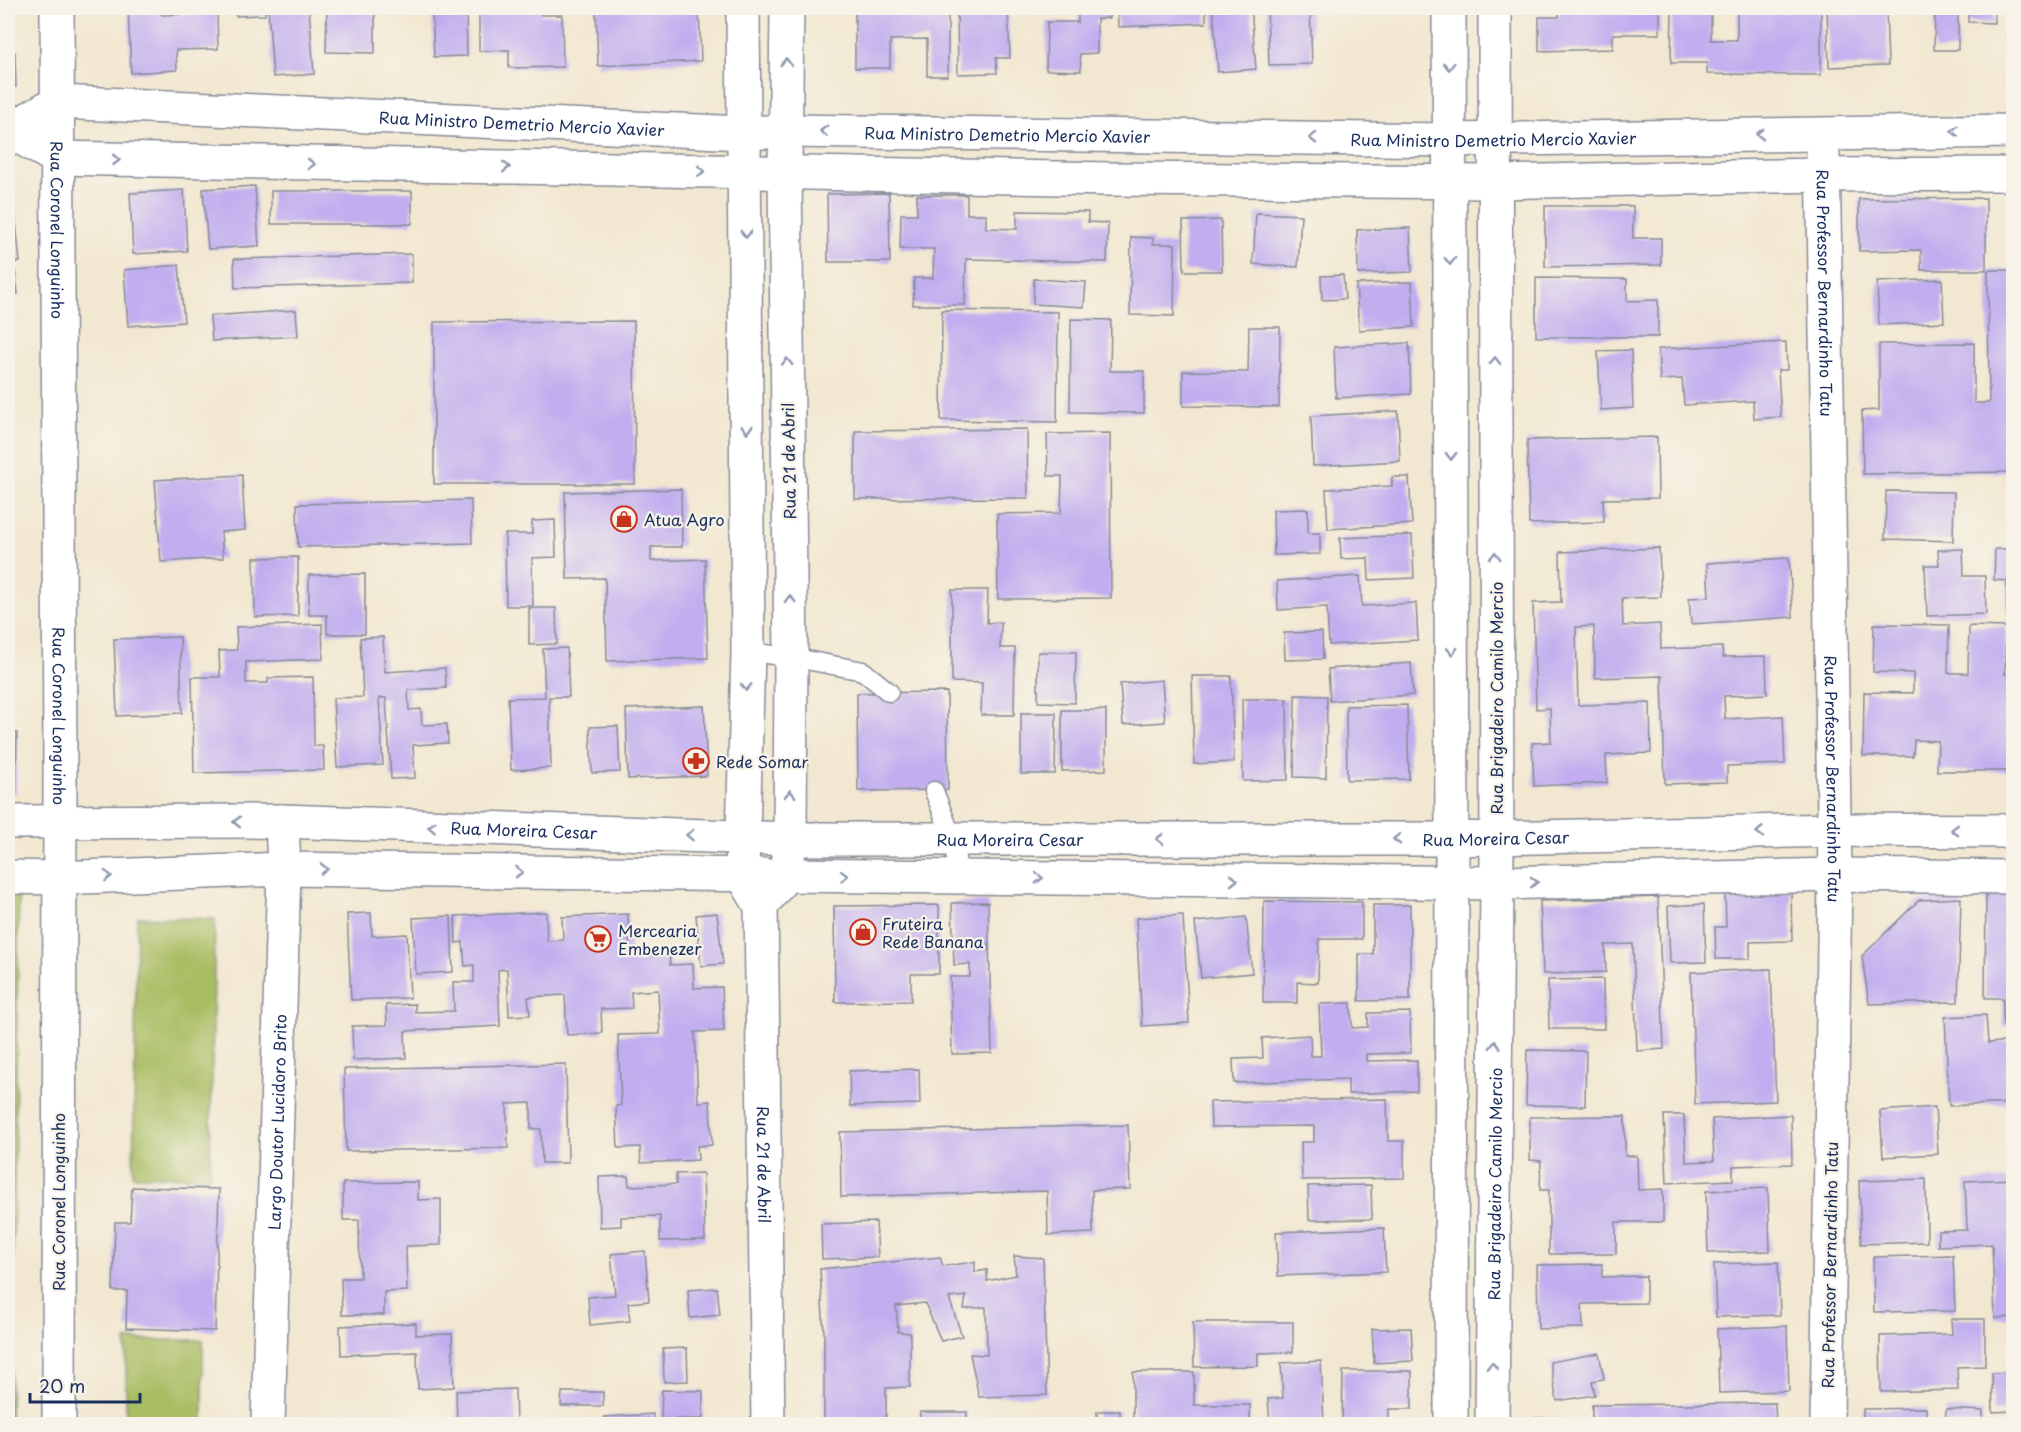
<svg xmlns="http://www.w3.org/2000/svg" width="2021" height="1432" viewBox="0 0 2021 1432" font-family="'Playpen Sans',sans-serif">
  <rect width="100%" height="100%" fill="#f7f3e8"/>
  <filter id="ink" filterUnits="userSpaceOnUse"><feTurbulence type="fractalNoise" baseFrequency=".0167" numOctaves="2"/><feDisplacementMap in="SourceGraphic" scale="12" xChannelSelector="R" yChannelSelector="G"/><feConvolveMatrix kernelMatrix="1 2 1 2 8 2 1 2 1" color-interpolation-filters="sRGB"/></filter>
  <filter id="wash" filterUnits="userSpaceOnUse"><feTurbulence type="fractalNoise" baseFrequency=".008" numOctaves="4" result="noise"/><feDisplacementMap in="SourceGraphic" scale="24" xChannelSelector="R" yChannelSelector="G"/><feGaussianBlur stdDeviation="1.35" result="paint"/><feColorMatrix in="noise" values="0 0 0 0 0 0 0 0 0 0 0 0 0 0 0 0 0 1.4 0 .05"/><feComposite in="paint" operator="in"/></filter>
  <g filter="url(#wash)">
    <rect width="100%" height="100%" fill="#f2e7d0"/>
    <path fill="#a8bc61" stroke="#627660" stroke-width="1.5" d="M8 890H19L10 1424H8Z
      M137 917 215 919 210 1177 133 1176Z
      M126 1340H203V1424H126Z"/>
    <g id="blocks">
      <path fill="#c1adef" d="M128 8H161L162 15 217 13 218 49 176 50 177 70 131 73Z
        M236 8H265V15L236 16Z
        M268 8H309L314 74 273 77Z
        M327 8H375V53L326 52Z
        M432 8H466L467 56 434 57Z
        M479 8H541V15H562L563 67 509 68V50L479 51Z
        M596 8H699L701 61 598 66Z
        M855 8H948V76H927V39L890 40V68H855Z
        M957 8H1008L1010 58H996L997 73 958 74Z
        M1078 8H1109V18L1097 19V53L1080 54 1081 71 1046 70 1047 22H1078Z
        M1117 8H1206V23L1118 27Z
        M1213 8H1251L1256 69 1218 72Z
        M1267 8H1310L1312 64 1269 65Z
        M1559 8H1660V34H1613V49L1539 51V17H1559Z
        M1737 8H1770V13H1785V8H1821V75L1707 74V63H1671L1672 10 1711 9V40H1737Z
        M1827 8H1886L1888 65 1829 67Z
        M1968 8H1994V23L1968 22Z
        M1935 14H1958V50H1934Z
        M2013 28V72H2009L2007 29Z
        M15 52 16 87H8V53Z
        M255 186 259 246 208 249 203 189Z
        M184 190 187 251 133 254 130 193Z
        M271 191H412V224H271Z
        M889 193 890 262H828L827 194Z
        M917 195H967V214H986V228L1017 229V211L1088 212V222L1108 223 1107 262 966 259 965 305H913L914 278H933L934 249H900L901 214H917Z
        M1986 198V270H1921V250L1859 251V199Z
        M8 202H14L20 262 8 263Z
        M1545 206H1633V238H1661V265L1545 267Z
        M1256 213 1301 215 1298 267 1253 264Z
        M1221 220 1222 271H1184L1183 221Z
        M1410 228 1412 272 1358 274 1357 230Z
        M1131 237 1153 238V244H1175L1174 316 1130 315Z
        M412 254V283L235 288 234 259Z
        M179 265 184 322 128 326 124 270Z
        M15 270 18 294 8 295V271Z
        M1988 270H2013V472L1863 474 1862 411 1879 410V344L1974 343V403H1989Z
        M1343 275 1345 299 1322 300 1321 276Z
        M1536 278 1627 279V301L1658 300V337H1536Z
        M1034 279 1086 282 1084 307 1033 304Z
        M1942 279 1944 322 1879 325 1877 282Z
        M1412 282 1414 327 1359 330 1356 284Z
        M296 310 298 336 212 341 210 316Z
        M942 310 1058 312 1057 422 941 420Z
        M1071 319 1111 320 1110 371H1144V413L1070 412Z
        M634 321 635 484H434V322Z
        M1249 327H1280L1279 407 1183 406V371L1248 372Z
        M1786 342 1787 370H1778L1781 417 1754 419 1753 401 1684 405 1682 379 1660 380 1658 349Z
        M1409 343 1411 394 1336 398 1334 347Z
        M1631 350 1633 408 1601 410 1598 351Z
        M1398 411 1400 461 1313 466 1311 416Z
        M1027 429 1028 498 855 499V431Z
        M1110 433 1111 598 998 599 997 514 1061 513 1062 476H1048L1047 434Z
        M1657 437 1658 498 1603 499 1604 522 1529 524 1527 440Z
        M242 475 245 530 221 532 223 558 161 562 155 480Z
        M1392 477H1409L1412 524 1328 529 1326 489 1392 486Z
        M681 489 682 547H651V561L705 559 708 658 607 661 605 578 567 579 565 492Z
        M1886 491 1954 492 1953 541 1885 539Z
        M471 500 472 543 298 547 297 504Z
        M1308 509V533H1320V554L1274 555 1273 510Z
        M555 520 556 557 532 558 533 606H506L505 534H532V521Z
        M1412 535 1414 578 1369 580 1368 558 1341 559 1340 538Z
        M1659 548 1661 597 1622 598 1623 626 1660 624 1661 649 1722 647 1723 657 1766 656 1767 694 1724 696 1725 719 1783 716 1785 764 1727 766V782L1665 784 1662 676 1595 678 1594 626 1576 627 1578 705 1650 703 1651 753 1606 755 1607 783 1534 786 1532 743 1551 742 1550 708 1536 709 1533 603 1561 602 1560 552Z
        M1963 549 1964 576H1985L1986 614 1927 616 1925 565H1939L1938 550Z
        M1995 549H2013V614H2007V581L1994 580Z
        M298 557V616L255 617 254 558Z
        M1789 558 1793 617 1691 624 1689 598 1709 597 1707 563Z
        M365 574V634H327V615H309V575Z
        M1360 576 1362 606 1416 603 1418 640 1329 645 1327 607 1278 610 1277 581Z
        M952 590H988L987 623 1001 622 1000 648H1015L1014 715H981L982 683 952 682Z
        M529 608H556L557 644 529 645Z
        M322 624 323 659 246 662V683H268V678L313 677 314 746H323L324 770 194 773 192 677H220L219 651 237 650 236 627Z
        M1874 624 1949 625 1948 673H1968L1969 626 2006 627 2005 674H2013V771H1937L1938 741 1914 740 1913 756H1863L1864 692 1913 693V673L1873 672Z
        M1322 632 1323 659 1285 660 1284 633Z
        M180 637 182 713 117 716 114 639Z
        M383 637 385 672 445 668 446 688 408 690 409 710 421 709 422 725 447 724 448 743 413 745 415 778 391 779 386 698H379L383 765 337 767 333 698 363 697 360 638Z
        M567 648 569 697H549L551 768 511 770 508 698 545 697 543 649Z
        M1038 652H1076L1075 703 1038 702Z
        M1411 663 1413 695 1330 701 1328 669Z
        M1192 676H1231L1234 762 1194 764Z
        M1162 680 1165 722 1123 725 1120 684Z
        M947 692 948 790 858 791 857 693Z
        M1295 695 1327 696 1326 778 1294 777Z
        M1242 699H1287L1288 780 1243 781Z
        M1407 705 1409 779 1347 780 1346 706Z
        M704 706 707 776 628 779 626 709Z
        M1062 710H1106V770L1062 771Z
        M1021 713H1056L1055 774H1021Z
        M618 726 620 772 592 773 590 727Z
        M8 733H17L16 793H8Z
        M1986 889H2008V902L2013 903V1026H2003V998H1985Z
        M1791 891 1792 941 1750 942V959H1716L1715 927H1726L1725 892Z
        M1658 897 1664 1049 1637 1051 1633 944 1605 945 1606 972 1543 974 1540 901Z
        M1961 898 1958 1002 1869 1004 1862 956 1919 900Z
        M1264 901 1362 902V939H1319L1318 983 1297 982V1003H1263Z
        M988 902 992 1053 952 1054 950 977H970V964L954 965 952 903Z
        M1704 904 1706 962 1670 963 1668 906Z
        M939 905V974H911V1001L835 1002 834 906Z
        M1373 905H1410V1000L1359 1001V954H1373Z
        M546 912 547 941 563 940 562 917 628 914 630 956 669 954 670 965 693 964 694 988 722 987 724 1031 695 1032 698 1102 710 1101 712 1145 697 1146 698 1160 641 1163 640 1147 618 1148 616 1106 621 1105 618 1035 660 1034 658 990 631 992 632 1008 601 1009 602 1033 567 1035 565 995 528 997 530 1015 509 1016 507 969 498 970 500 1026 405 1031 406 1058 353 1060 352 1026 387 1025 386 1005 415 1004V1012L454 1011 453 982H474V965L465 966 463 942 456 943 455 916Z
        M371 913 372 936 407 934 410 998 351 1000 347 914Z
        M717 913 723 964 701 966 696 915Z
        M1183 915 1189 1023 1142 1026 1136 918Z
        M451 916 453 972 416 974 413 918Z
        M1246 917 1252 973 1201 978 1195 922Z
        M1771 969 1776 1101 1695 1104 1691 972Z
        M1603 979 1604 1029H1549L1548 980Z
        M1351 1003 1352 1028 1368 1027V1013L1410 1012 1411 1053 1366 1054V1061L1417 1060V1091L1348 1094V1079L1234 1083 1233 1059 1263 1058 1262 1038 1310 1035 1311 1056H1321L1319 1004Z
        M1986 1015 1988 1043 2013 1041V1103L1949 1106 1945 1017Z
        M1527 1050 1586 1051 1585 1106 1526 1105Z
        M566 1064 568 1163H542L541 1129H531V1103L507 1104 508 1148 346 1151 344 1069Z
        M919 1069 920 1104 850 1106 849 1071Z
        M1387 1099 1388 1141H1404V1178L1302 1180 1301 1142H1314V1126L1211 1127 1210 1102Z
        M1935 1107 1938 1154 1883 1157 1880 1111Z
        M1664 1115H1684L1686 1162 1714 1161 1712 1119 1791 1115 1792 1164 1733 1166V1180L1667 1183Z
        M1625 1116V1156H1637L1638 1190 1663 1189V1222H1616V1254H1549V1190H1540L1541 1161 1530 1160V1117Z
        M1128 1125 1130 1189 1092 1190 1093 1233 1048 1235 1047 1191 841 1197 840 1132Z
        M703 1173 705 1240 660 1241V1216L621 1217V1226L600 1227 599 1177 628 1176 629 1186 676 1184V1174Z
        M1926 1179 1927 1242 1861 1244 1859 1181Z
        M2013 1179V1317L1995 1318 1992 1244 1938 1246V1231L1967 1230 1965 1181Z
        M418 1182V1200L441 1199V1245L406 1246 407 1291 384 1292V1315H342L341 1278H360L359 1220H343V1183Z
        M1371 1185 1372 1219 1309 1220 1308 1186Z
        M132 1187 219 1189 215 1331 126 1328 127 1291H113L115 1222H130Z
        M1768 1188 1770 1251 1708 1253 1706 1191Z
        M876 1222 878 1257 822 1259 821 1224Z
        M1384 1228 1386 1272 1278 1276 1276 1232Z
        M645 1251 649 1301 628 1303 630 1321 590 1325 588 1297 615 1295 611 1254Z
        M1953 1255 1955 1311 1874 1312 1873 1257Z
        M1014 1256 1043 1258 1047 1395 979 1397 970 1354 987 1355 986 1307 964 1309 966 1296 949 1298 962 1336 941 1341 925 1303 896 1306 898 1332 910 1333V1387L886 1388V1424H824V1333L820 1269 940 1257 943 1266 975 1262V1272L987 1270V1281L1016 1275Z
        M1778 1262 1780 1315 1716 1317 1714 1264Z
        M1602 1264V1277L1646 1276V1303L1582 1304 1583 1328 1538 1329 1537 1265Z
        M717 1288 720 1315 690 1318 688 1290Z
        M1951 1319H1985V1366L1957 1367 1958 1390 1881 1392 1880 1336 1952 1334Z
        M1193 1322H1293V1352L1258 1353V1366L1194 1367Z
        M416 1323V1335L452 1334 454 1387 418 1389 417 1352 341 1355 340 1326Z
        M1787 1326 1789 1391 1719 1393 1717 1329Z
        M1411 1328 1413 1361 1374 1363 1372 1329Z
        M687 1348 688 1381 664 1382 663 1349Z
        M1599 1353 1604 1379 1592 1381 1595 1395 1557 1401 1550 1362Z
        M1321 1361 1324 1424H1270L1268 1399 1283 1398 1281 1363Z
        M1343 1371H1412V1409H1389V1424H1342Z
        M1133 1372H1194V1405H1250V1424H1133Z
        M2013 1372V1411L1993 1412 1992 1373Z
        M515 1389 516 1424H457L456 1391Z
        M662 1390 703 1391V1419H661Z
        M562 1392H603V1406H561Z
        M1775 1403 1776 1424H1592V1405Z
        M1926 1408V1424H1863V1409Z
        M1946 1409 1983 1411V1424H1945Z
        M1097 1411H1120V1424H1097Z
        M920 1412H967V1424H920Z
        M653 1414V1424H605L604 1417Z
        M1534 1418H1556V1424H1534Z"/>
    </g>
  </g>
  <g filter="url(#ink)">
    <use href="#blocks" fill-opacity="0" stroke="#868b97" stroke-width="1.5"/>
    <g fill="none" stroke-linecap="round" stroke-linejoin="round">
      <g stroke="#868b97" stroke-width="21">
        <path id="service" d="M748 652 791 657 863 671 889 692
          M934 791 953 840 959 877"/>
      </g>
      <g stroke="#868b97" stroke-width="36">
        <g id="minor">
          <path id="s1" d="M57 8 60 771 59 1424"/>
          <path d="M1449 8 1452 839 1451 1424"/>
          <path id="s2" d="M8 131 57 102 743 133 786 131 1449 140 2014 131"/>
          <path d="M9 131 57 158 1109 179 1494 182 1823 175 2014 174"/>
          <path id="s3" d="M1823 151 1835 875 1827 1424"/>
          <path id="s4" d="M790 839H1452L1835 830 2014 831"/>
          <path d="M786 875 1497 883 1835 875 2014 877"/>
          <path id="s5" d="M268 1424 284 869 282 821"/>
          <path id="s6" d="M1492 1424 1497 883 1495 8"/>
        </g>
      </g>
      <g stroke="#868b97" stroke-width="36">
        <g id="tertiary">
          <path id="s7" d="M743 8 748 652 742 874 761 906 768 1424"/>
          <path id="s8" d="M8 822 282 821 790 839"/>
          <path d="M8 877 58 878 283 869 764 875"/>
          <path d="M761 906 786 875 790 839 791 657 785 173 787 8"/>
        </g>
      </g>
      <use href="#service" stroke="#fff" stroke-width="18"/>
      <use href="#minor" stroke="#fff" stroke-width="33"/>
      <use href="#tertiary" stroke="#fff" stroke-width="33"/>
    </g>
    <defs><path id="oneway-chevron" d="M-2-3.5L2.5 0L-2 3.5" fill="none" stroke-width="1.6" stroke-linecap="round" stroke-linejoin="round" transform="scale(1.5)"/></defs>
    <g stroke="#8d97ae">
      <use href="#oneway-chevron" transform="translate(786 62) rotate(-90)"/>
      <use href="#oneway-chevron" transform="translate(1449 66) rotate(90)"/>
      <use href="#oneway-chevron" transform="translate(824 131) rotate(-179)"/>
      <use href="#oneway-chevron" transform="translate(1955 131) rotate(179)"/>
      <use href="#oneway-chevron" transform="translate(1760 134) rotate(179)"/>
      <use href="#oneway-chevron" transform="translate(1313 138) rotate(-179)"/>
      <use href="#oneway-chevron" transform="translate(116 160) rotate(1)"/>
      <use href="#oneway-chevron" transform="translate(311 164) rotate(1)"/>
      <use href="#oneway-chevron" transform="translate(506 167) rotate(1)"/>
      <use href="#oneway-chevron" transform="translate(701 171) rotate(1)"/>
      <use href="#oneway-chevron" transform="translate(746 234) rotate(90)"/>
      <use href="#oneway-chevron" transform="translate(1450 261) rotate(90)"/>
      <use href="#oneway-chevron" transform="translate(1495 361) rotate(-90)"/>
      <use href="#oneway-chevron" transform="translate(787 362) rotate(-91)"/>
      <use href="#oneway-chevron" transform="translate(747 429) rotate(90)"/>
      <use href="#oneway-chevron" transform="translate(1451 456) rotate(90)"/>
      <use href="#oneway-chevron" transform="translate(1495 556) rotate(-90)"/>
      <use href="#oneway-chevron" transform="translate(790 599) rotate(-91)"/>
      <use href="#oneway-chevron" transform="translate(1452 651) rotate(90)"/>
      <use href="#oneway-chevron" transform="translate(746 687) rotate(92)"/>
      <use href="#oneway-chevron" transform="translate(790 794) rotate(-90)"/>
      <use href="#oneway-chevron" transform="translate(237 822) rotate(180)"/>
      <use href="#oneway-chevron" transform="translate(432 827) rotate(-178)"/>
      <use href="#oneway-chevron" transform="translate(1955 830) rotate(-180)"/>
      <use href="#oneway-chevron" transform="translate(1760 832) rotate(179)"/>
      <use href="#oneway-chevron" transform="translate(690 835) rotate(-178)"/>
      <use href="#oneway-chevron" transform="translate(1160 839) rotate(180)"/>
      <use href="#oneway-chevron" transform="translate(1397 839) rotate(180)"/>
      <use href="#oneway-chevron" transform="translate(324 869) rotate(1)"/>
      <use href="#oneway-chevron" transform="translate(519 872) rotate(1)"/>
      <use href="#oneway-chevron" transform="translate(108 876) rotate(-2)"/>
      <use href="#oneway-chevron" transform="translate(844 876) rotate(1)"/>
      <use href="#oneway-chevron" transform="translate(1039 878) rotate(1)"/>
      <use href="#oneway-chevron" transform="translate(1234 880) rotate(1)"/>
      <use href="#oneway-chevron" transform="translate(1534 882) rotate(-1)"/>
      <use href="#oneway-chevron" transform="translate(1495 1045) rotate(-89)"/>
      <use href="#oneway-chevron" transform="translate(1492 1366) rotate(-90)"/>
    </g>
  </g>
  <defs>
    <g id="shop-ring" transform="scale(1.35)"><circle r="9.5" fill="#f7f3e8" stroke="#c8321e" stroke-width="1.5"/><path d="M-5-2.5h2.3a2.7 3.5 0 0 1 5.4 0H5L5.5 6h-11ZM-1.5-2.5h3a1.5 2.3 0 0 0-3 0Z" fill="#c8321e"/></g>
    <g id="pharmacy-ring" transform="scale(1.35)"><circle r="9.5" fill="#f7f3e8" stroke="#c8321e" stroke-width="1.5"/><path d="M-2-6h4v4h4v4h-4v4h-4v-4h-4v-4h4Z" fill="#c8321e"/></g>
    <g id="supermarket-ring" transform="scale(1.35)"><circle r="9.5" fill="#f7f3e8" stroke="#c8321e" stroke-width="1.5"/><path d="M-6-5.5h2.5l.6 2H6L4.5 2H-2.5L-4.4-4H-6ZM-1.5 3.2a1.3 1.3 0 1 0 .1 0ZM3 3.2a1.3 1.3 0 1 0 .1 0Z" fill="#c8321e"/></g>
  </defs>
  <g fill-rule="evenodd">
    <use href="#shop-ring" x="624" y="519"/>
    <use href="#pharmacy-ring" x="696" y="761"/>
    <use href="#shop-ring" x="863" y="932"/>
    <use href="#supermarket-ring" x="598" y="939"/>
  </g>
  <g text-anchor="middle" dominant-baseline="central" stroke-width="4.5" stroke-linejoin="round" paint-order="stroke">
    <g font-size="16" fill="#1b2f5e" stroke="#f7f3e8">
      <text stroke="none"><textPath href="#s2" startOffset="522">Rua Ministro Demetrio Mercio Xavier</textPath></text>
      <text stroke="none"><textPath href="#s2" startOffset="1008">Rua Ministro Demetrio Mercio Xavier</textPath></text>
      <text stroke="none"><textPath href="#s2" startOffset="1494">Rua Ministro Demetrio Mercio Xavier</textPath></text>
      <text stroke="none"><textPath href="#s1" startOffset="222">Rua Coronel Longuinho</textPath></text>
      <text stroke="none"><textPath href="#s3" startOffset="142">Rua Professor Bernardinho Tatu</textPath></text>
      <text transform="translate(788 461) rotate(-91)">Rua 21 de Abril</text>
      <text transform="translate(1496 698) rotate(-90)">Rua Brigadeiro Camilo Mercio</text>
      <text stroke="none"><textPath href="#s1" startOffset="708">Rua Coronel Longuinho</textPath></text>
      <text stroke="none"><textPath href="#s3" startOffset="628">Rua Professor Bernardinho Tatu</textPath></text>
      <text stroke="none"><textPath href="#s8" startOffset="516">Rua Moreira Cesar</textPath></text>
      <text stroke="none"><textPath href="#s4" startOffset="706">Rua Moreira Cesar</textPath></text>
      <text stroke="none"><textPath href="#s4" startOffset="220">Rua Moreira Cesar</textPath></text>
      <text stroke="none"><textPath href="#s5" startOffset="302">Largo Doutor Lucidoro Brito</textPath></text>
      <text stroke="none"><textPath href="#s7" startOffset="1162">Rua 21 de Abril</textPath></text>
      <text stroke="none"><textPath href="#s6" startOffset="240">Rua Brigadeiro Camilo Mercio</textPath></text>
      <text transform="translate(58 1202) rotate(-90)">Rua Coronel Longuinho</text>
      <text transform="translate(1829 1265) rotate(-89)">Rua Professor Bernardinho Tatu</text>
    </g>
    <g font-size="16" fill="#1b2f5e" stroke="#f7f3e8" text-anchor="start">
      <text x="644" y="519">Atua Agro</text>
      <text x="716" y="761">Rede Somar</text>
      <text x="882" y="923">Fruteira<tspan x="882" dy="18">Rede Banana</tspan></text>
      <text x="618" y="930">Mercearia<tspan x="618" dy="18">Embenezer</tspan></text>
    </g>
  </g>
  <rect width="2021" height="1432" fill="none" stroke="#f7f3e8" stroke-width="30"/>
  <path d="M30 1393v9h110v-9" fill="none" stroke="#1b2f5e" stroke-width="3"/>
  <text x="39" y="1393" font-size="18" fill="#1b2f5e" stroke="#f7f3e8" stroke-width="4.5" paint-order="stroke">20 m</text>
</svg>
